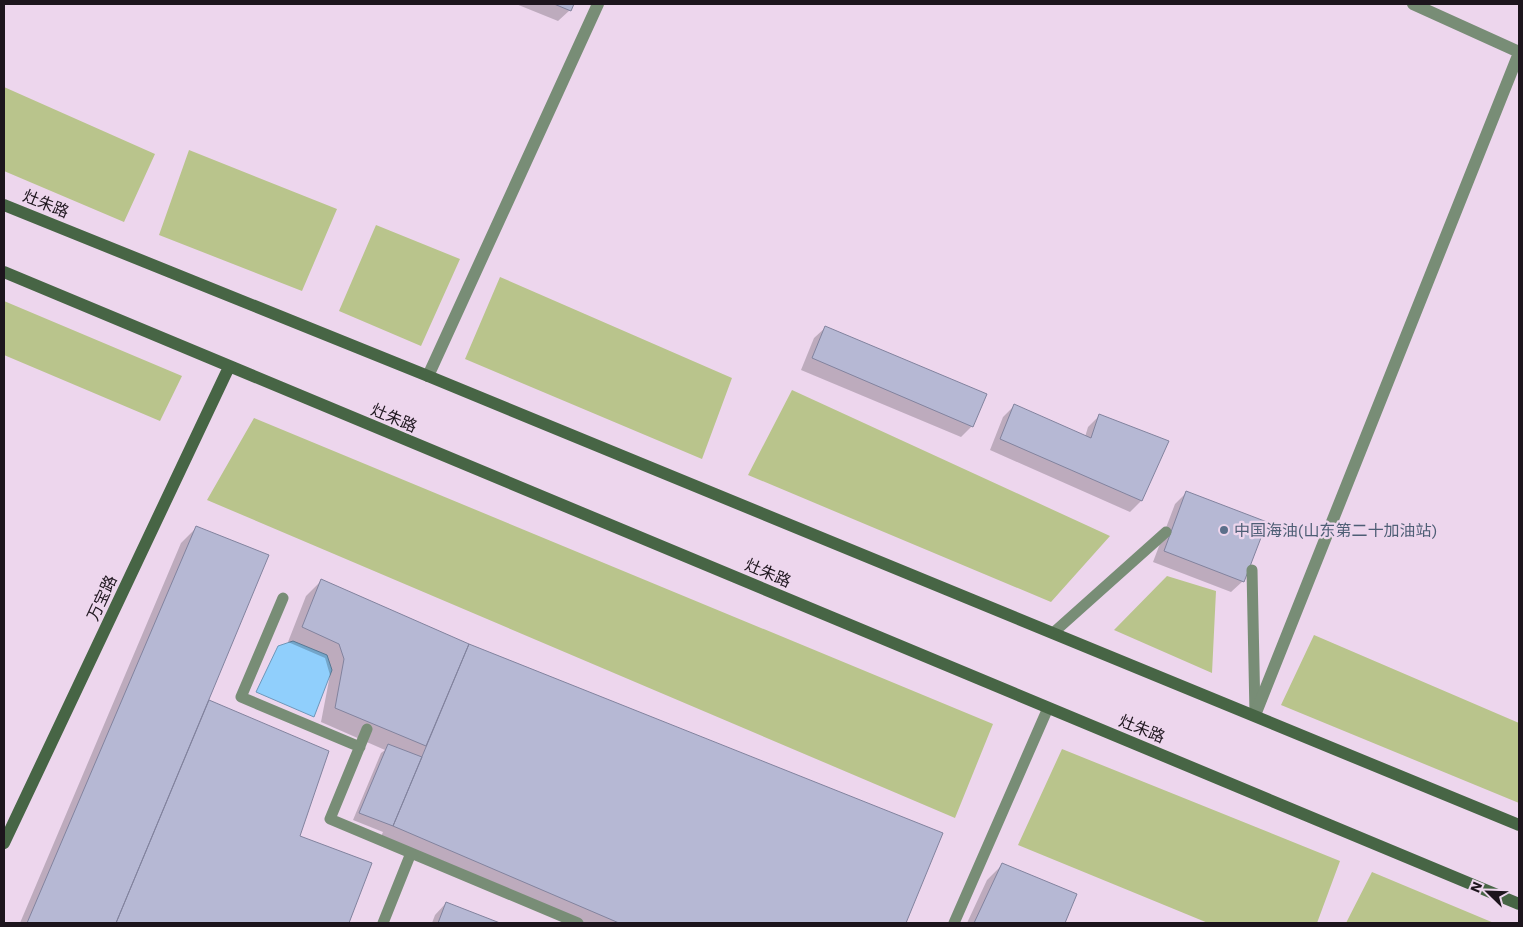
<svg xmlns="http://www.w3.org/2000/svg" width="1523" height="927" viewBox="0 0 1523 927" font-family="'Work Sans','Noto Sans SC',sans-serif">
  <rect width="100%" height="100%" fill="#edd6ed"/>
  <path fill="#b9c48c" d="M4 87 155 154 124 222 4 171Z
    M189 150 337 209 302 291 159 235Z
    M376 225 460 259 421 346 339 311Z
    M500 277 732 378 702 459 465 359Z
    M4 301 182 376 160 421 4 355Z
    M792 390 1110 536 1051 602 748 475Z
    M254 418 993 724 955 818 207 500Z
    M1167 576 1216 591 1212 673 1114 630Z
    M1314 635 1519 723V803L1281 705Z
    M1062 749 1340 861 1317 923H1208L1018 845Z
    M1372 872 1494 923H1346Z"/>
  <path fill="#90cffc" stroke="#6e97b9" d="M293 641 327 655 332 670 314 717 256 692 278 646Z"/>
  <path fill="#0003" d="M516 4H572L570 10 558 21Z
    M826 327 972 426 961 437 801 370 814 338Z
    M1014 406 1085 437 1088 427 1099 416 1167 442 1141 501 1130 512 990 450 1003 417Z
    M1187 492 1243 581 1231 592 1153 562 1175 504Z
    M196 528 207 700 328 752 298 837 371 864 348 923H20L181 543Z
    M321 581 468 645 941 834 905 923H570L379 841 383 832 353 820 381 753 385 750 321 722 330 675 325 658 288 642 306 596Z
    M1002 865 1075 895 1063 923H967L987 880Z
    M446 903 496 923H432L435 915Z"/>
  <path fill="#b6b8d4" stroke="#82839e" d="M554 4H574L571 11Z
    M825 326 987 394 973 427 812 358Z
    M1014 404 1091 438 1099 414 1169 441 1142 501 1000 439Z
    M1186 491 1267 522 1244 582 1164 551Z
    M196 526 269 555 116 923H27Z
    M321 579 469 644 426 746 335 708 344 659 339 644 302 627Z
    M469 644 943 833 906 923H619L393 826Z
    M209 700 329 751 300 836 372 863 349 923H116Z
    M388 744 422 757 393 826 359 813Z
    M1002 863 1077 894 1065 923H974Z
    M446 902 500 923H438Z"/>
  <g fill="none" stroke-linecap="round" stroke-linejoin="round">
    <path stroke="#788d76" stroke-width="11" d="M1252 570 1255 714
      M283 598 241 697 360 747
      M1053 633 1166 532
      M367 729 330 819 578 923
      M383 923 411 853
      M954 923 1048 708"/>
    <path stroke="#788d76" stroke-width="12" d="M1413 4 1519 52
      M428 376 598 4
      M1255 715 1519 53"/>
    <path stroke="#476545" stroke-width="12" d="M4 205 428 376 1519 825
      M4 272 1519 904
      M4 843 229 367"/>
  </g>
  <circle fill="#5c6f8a" stroke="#edd6ed" stroke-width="2" cx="1224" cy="530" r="5"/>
  <g text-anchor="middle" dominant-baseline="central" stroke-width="4.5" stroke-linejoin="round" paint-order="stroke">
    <g font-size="16" fill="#1d151d" stroke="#edd6ed">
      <text transform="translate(46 204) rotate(22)">灶朱路</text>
      <text transform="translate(394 418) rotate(23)">灶朱路</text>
      <text transform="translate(768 573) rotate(23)">灶朱路</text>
      <text transform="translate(102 598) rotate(-65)">万宝路</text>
      <text transform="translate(1142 729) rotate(22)">灶朱路</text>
    </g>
    <g font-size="16" fill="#4e5e75" stroke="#edd6ed" text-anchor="start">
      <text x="1234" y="530">中国海油(山东第二十加油站)</text>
    </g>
  </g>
  <rect width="1523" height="927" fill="none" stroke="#1d151d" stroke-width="10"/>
  <g transform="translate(1488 892) rotate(293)" stroke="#edd6ed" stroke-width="4" paint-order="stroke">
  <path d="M0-4L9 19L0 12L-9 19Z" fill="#1d151d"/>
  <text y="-8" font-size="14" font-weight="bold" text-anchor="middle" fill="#1d151d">N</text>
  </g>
</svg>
